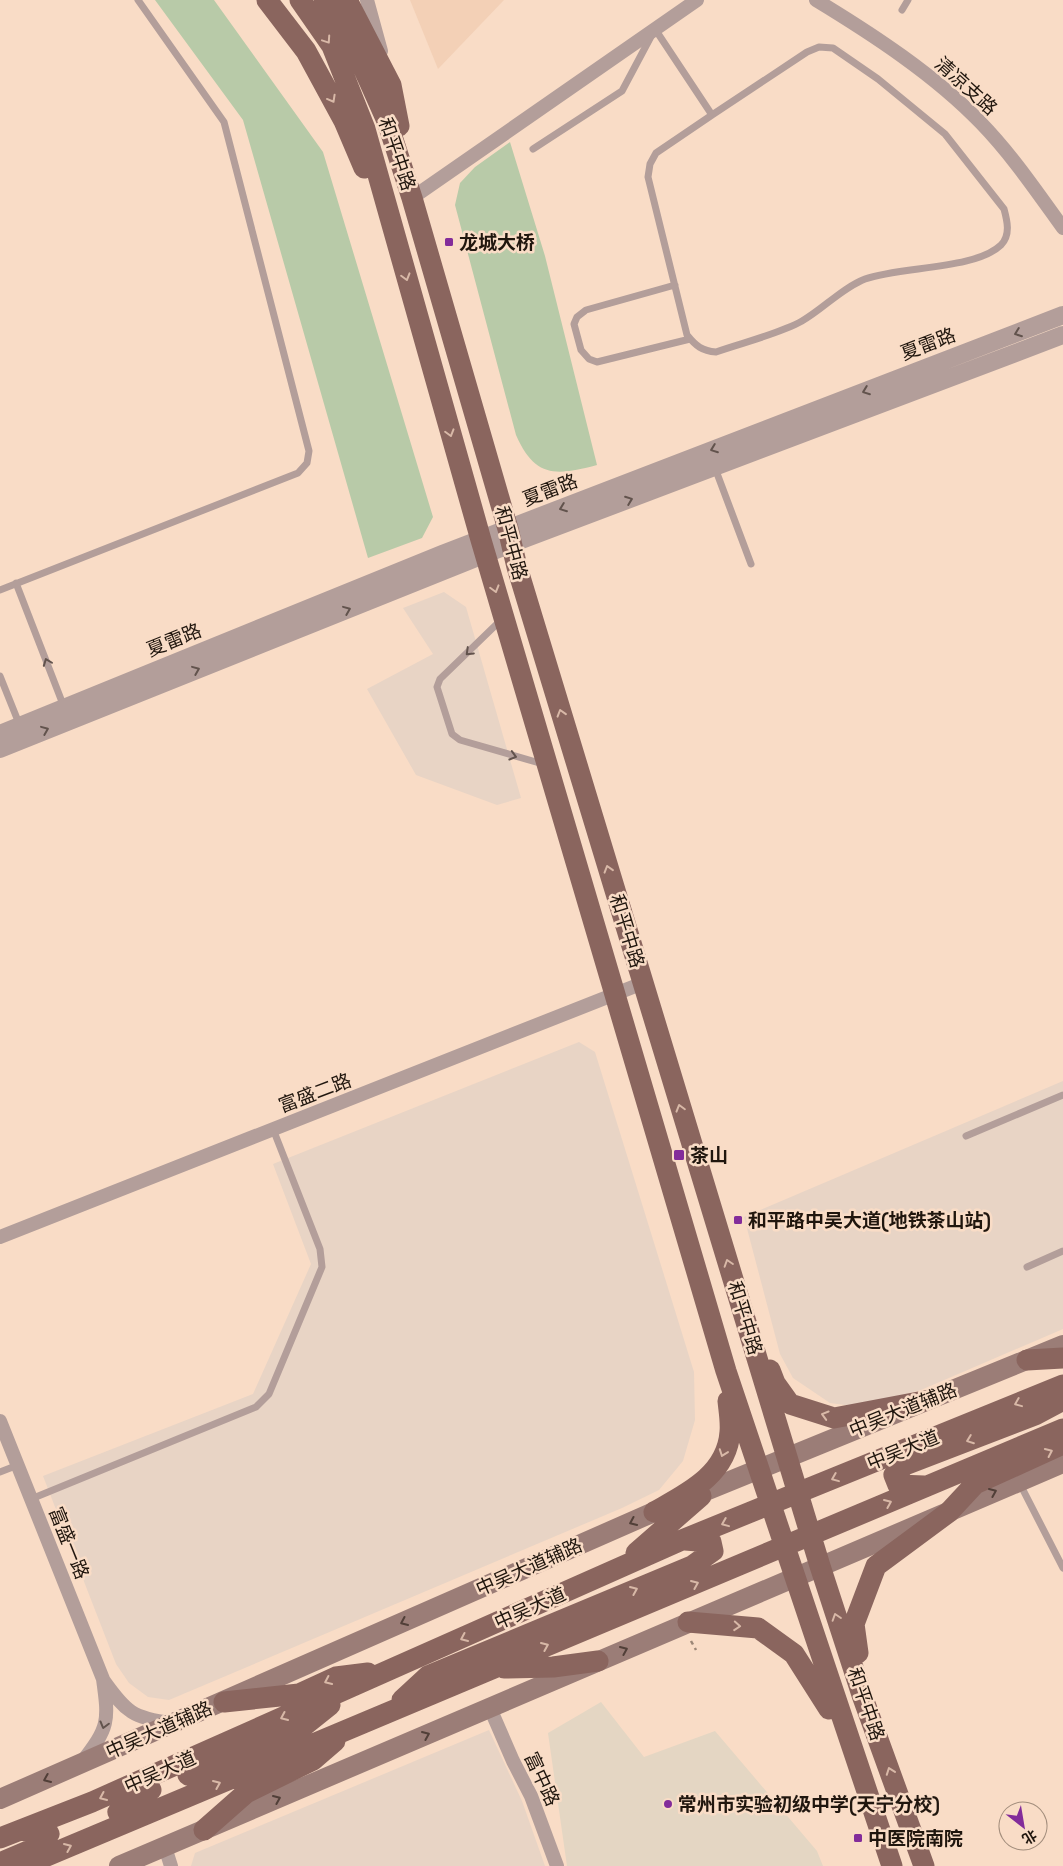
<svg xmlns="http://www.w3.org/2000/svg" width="1063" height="1866" viewBox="0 0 1063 1866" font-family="'Space Grotesk','Noto Sans SC',sans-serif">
  <rect width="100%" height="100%" fill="#f9dcc6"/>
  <path fill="#e8d4c5" d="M444 592 466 607 521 798 497 805 416 775 367 689 433 654 403 608Z
    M579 1042 595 1052 694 1372 695 1420 683 1461 659 1490 622 1508 169 1700 148 1697 129 1683 116 1664 43 1476 253 1394 311 1264 273 1164Z
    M1063 1081V1329L921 1390 859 1407 830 1403 793 1378 780 1354 744 1217Z
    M489 1730 522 1801 545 1866H191L195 1853Z"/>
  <path fill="#f3d0b6" d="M410 0H504L438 69Z"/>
  <path fill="#e4d6c3" d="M601 1702 644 1757 715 1731 817 1851 823 1866H567L548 1733Z"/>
  <path fill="#b8caa8" d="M155 0H214L323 152 433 517 422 538 368 558 243 120Z
    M510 142 545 256 597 465C556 476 535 478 516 435L455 205 460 183 475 167Z"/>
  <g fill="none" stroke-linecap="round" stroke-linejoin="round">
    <path stroke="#9c8777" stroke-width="2.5" stroke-dasharray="4 4" stroke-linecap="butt" d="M691 1641 696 1650"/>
    <path stroke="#b39e9a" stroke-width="7" d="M902 10 908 0
      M533 149 622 91 655 29 712 115 656 153 650 164 648 177 687 335C696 346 702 351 716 352 741 343 779 334 802 321 823 309 842 288 865 279 900 266 975 270 1001 245 1011 235 1007 220 1004 209L945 134 878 79 833 48 819 47 807 52 712 115
      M675 285 586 310 577 317 574 324 581 350 589 359 597 362 690 339
      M715 468 751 564
      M16 583 64 707
      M0 590 298 473 307 463 309 451 224 122 138 0
      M501 620 440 679 437 687 452 734 460 740 543 764
      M0 676 20 726
      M966 1136 1063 1095
      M1027 1267 1063 1251
      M0 1472 18 1465
      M1020 1484 1063 1568
      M31 1499 256 1407 269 1394 322 1267 320 1249 273 1129"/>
    <path stroke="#b39e9a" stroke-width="14" d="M367 0 381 51
      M816 0C872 34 935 75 981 123 1012 155 1037 192 1063 228
      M412 198 697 0
      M0 1237 643 983
      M0 1421 103 1679C109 1722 109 1727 82 1762
      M104 1681C126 1712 133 1718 171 1723
      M490 1708 513 1761 531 1796 557 1866
      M165 1847 171 1866"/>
    <path stroke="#b39e9a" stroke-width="18" d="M0 734 442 554 1063 315
      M0 749 511 544 1063 335"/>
    <path stroke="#9b7d77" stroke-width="20" d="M0 1799 654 1512 1063 1345
      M119 1866 1063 1463"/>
    <path stroke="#8a655e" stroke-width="21" d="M267 0 306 51 344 121 364 168
      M300 0 332 46 365 129 481 540 726 1371 892 1866
      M324 0 349 36 387 121 412 198 508 529 517 567 820 1566 863 1698 924 1866
      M347 0 391 85 399 126
      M1027 1360 1063 1358
      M770 1370 775 1383 790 1404 834 1418 924 1401
      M924 1486 898 1485 894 1475 905 1465 1035 1415 1063 1400
      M654 1512C686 1494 727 1475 730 1432 731 1422 729 1411 728 1401
      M636 1553 701 1496
      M688 1622 758 1628 794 1654 829 1709
      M858 1653 854 1624 876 1566 949 1512 975 1484 1063 1444
      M504 1668 553 1667 598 1661
      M402 1700 428 1676 692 1566 713 1551 711 1542 685 1540
      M224 1702 299 1694 336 1677 368 1673
      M188 1775 300 1729 330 1705
      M137 1818 121 1817 118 1812 129 1799 151 1790
      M204 1830 246 1793 313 1760 335 1741
      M0 1838 92 1802 682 1540 1063 1385
      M0 1863 40 1846 49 1834 46 1829 26 1831
      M23 1866 1063 1429"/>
  </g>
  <defs><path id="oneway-chevron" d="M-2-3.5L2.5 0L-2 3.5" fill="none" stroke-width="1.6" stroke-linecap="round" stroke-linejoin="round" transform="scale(1.25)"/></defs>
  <g stroke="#d8b8a7">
    <use href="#oneway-chevron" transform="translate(327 40) rotate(56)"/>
    <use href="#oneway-chevron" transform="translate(332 99) rotate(61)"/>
    <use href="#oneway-chevron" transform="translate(406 277) rotate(74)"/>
    <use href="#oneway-chevron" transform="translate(450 433) rotate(74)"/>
    <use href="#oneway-chevron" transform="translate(495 589) rotate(74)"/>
    <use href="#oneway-chevron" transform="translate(561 713) rotate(-107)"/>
    <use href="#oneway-chevron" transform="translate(608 869) rotate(-107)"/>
    <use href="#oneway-chevron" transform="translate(680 1108) rotate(-106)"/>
    <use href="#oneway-chevron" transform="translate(728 1263) rotate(-108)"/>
    <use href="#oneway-chevron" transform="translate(1018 1403) rotate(158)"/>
    <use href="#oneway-chevron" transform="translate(825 1415) rotate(-164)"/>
    <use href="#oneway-chevron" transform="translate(970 1440) rotate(159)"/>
    <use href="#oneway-chevron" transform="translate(1049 1452) rotate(-25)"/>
    <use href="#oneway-chevron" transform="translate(723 1453) rotate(110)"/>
    <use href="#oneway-chevron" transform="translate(835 1478) rotate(158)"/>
    <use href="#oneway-chevron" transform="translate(888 1503) rotate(-23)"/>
    <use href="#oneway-chevron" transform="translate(725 1523) rotate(158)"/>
    <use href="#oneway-chevron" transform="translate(695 1584) rotate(-23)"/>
    <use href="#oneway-chevron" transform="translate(634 1590) rotate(-23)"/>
    <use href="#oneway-chevron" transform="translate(836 1617) rotate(-108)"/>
    <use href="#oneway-chevron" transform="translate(737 1626) rotate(4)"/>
    <use href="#oneway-chevron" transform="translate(464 1638) rotate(156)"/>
    <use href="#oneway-chevron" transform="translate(545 1646) rotate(-23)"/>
    <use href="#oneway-chevron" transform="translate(328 1681) rotate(155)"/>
    <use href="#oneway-chevron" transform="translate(284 1717) rotate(156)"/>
    <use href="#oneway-chevron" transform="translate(890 1771) rotate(-110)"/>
    <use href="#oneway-chevron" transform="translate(217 1784) rotate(-23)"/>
    <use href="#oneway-chevron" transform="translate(103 1797) rotate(156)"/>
    <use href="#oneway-chevron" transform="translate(68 1847) rotate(-23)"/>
  </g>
  <g stroke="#62534d">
    <use href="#oneway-chevron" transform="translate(1018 333) rotate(159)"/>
    <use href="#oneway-chevron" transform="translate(866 391) rotate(159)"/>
    <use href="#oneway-chevron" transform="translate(714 449) rotate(159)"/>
    <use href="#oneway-chevron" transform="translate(629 500) rotate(-21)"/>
    <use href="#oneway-chevron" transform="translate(563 508) rotate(159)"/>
    <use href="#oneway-chevron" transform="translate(347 610) rotate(-22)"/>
    <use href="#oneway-chevron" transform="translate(469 652) rotate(136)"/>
    <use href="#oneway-chevron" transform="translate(47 662) rotate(-111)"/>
    <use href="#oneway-chevron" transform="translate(196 670) rotate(-22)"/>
    <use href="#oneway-chevron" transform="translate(45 730) rotate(-22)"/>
    <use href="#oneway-chevron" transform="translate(513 756) rotate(16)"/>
    <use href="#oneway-chevron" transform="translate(104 1725) rotate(105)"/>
  </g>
  <g stroke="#513f38">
    <use href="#oneway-chevron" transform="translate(993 1492) rotate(-23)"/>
    <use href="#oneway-chevron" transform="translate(633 1522) rotate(156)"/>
    <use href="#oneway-chevron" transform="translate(404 1622) rotate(156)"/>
    <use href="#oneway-chevron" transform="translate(624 1650) rotate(-23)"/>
    <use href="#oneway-chevron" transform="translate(426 1735) rotate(-23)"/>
    <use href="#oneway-chevron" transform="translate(47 1779) rotate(157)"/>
    <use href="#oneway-chevron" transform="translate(277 1799) rotate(-23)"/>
  </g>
  <g fill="#832c9a" stroke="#f9dcc6" stroke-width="2">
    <rect x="444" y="237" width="10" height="10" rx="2.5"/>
    <rect x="673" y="1149" width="12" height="12" rx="2.5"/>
    <rect x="733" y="1215" width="10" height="10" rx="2.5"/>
    <circle cx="668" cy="1804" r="5"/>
    <rect x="853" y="1833" width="10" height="10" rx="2.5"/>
  </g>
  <g text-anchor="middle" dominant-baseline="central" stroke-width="5" stroke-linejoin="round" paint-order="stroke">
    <g font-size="19" fill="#20160e" stroke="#f9dcc6">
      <text transform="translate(966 86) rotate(42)">清凉支路</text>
      <text transform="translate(397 154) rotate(71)">和平中路</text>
      <text transform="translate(928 344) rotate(-21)">夏雷路</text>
      <text transform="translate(550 490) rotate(-21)">夏雷路</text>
      <text transform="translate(511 543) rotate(75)">和平中路</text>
      <text transform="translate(174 640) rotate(-22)">夏雷路</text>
      <text transform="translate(627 931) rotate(73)">和平中路</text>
      <text transform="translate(315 1093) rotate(-21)">富盛二路</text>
      <text transform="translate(745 1318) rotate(73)">和平中路</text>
      <text transform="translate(903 1410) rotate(-22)">中吴大道辅路</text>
      <text transform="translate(903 1450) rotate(-22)">中吴大道</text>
      <text transform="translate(69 1543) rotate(68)">富盛一路</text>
      <text transform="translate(529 1567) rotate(-24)">中吴大道辅路</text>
      <text transform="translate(530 1608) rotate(-24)">中吴大道</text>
      <text transform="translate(866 1704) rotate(71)">和平中路</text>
      <text transform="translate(159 1730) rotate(-24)">中吴大道辅路</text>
      <text transform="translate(160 1772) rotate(-24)">中吴大道</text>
      <text transform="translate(542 1779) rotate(65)">富中路</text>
    </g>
    <g font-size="19" font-weight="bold" fill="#20160e" stroke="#f9dcc6" text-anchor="start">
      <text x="459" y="242">龙城大桥</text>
      <text x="690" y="1155">茶山</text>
      <text x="748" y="1220">和平路中吴大道(地铁茶山站)</text>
      <text x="678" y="1804">常州市实验初级中学(天宁分校)</text>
      <text x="868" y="1838">中医院南院</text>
    </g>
  </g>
  <g transform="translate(1023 1826) rotate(149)"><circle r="24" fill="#f9dcc6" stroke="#a28d7c"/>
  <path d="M0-4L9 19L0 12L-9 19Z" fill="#832c9a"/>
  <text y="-8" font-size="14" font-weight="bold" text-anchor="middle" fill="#20160e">北</text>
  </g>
</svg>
